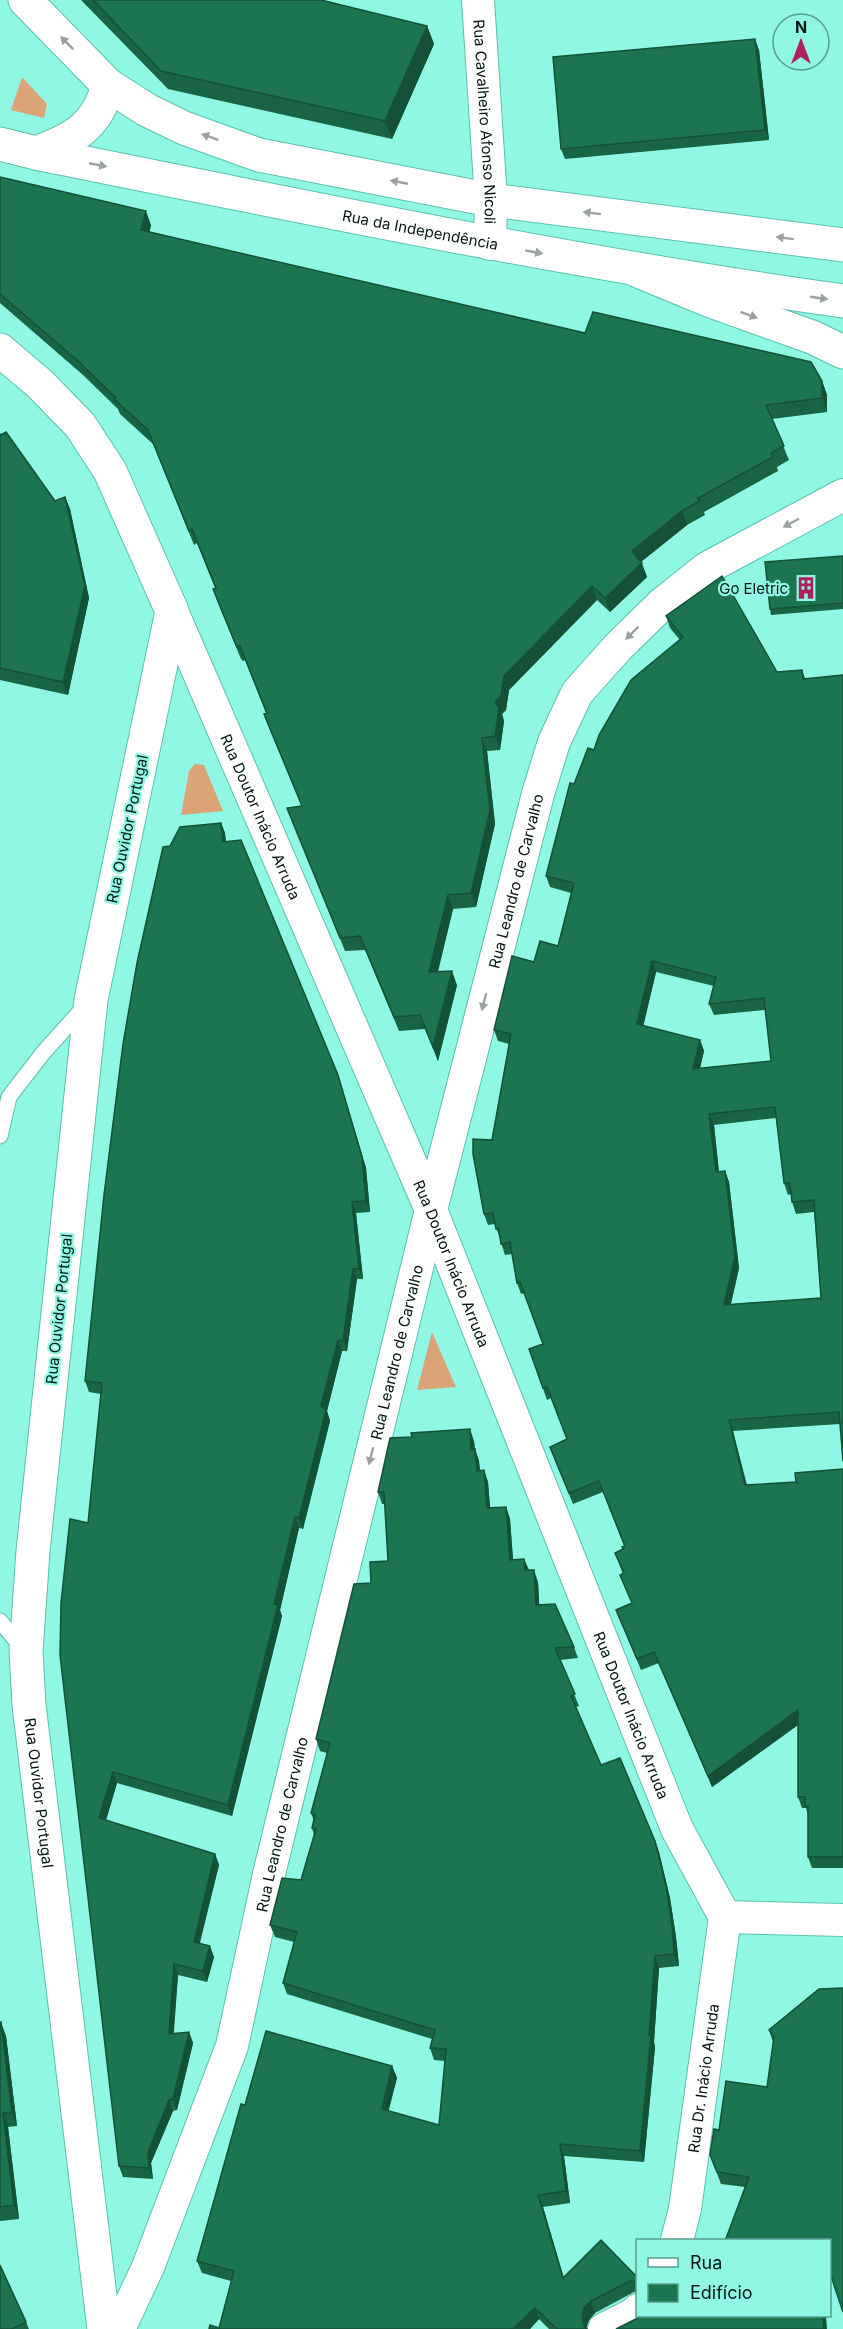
<svg xmlns="http://www.w3.org/2000/svg" width="843" height="2329" viewBox="0 0 843 2329" font-family="Inter,sans-serif">
  <rect width="100%" height="100%" fill="#91f7e5"/>
  <path fill="#daa476" d="M22 77 47 104 44 118 11 110Z
    M195 764 204 765 223 811 181 815 189 771Z
    M432 1332 456 1387 417 1390Z"/>
  <g fill="none" stroke-linecap="round" stroke-linejoin="round">
    <g stroke="#59c0af" stroke-width="17">
      <path id="lane" d="M0 1136 9 1097 43 1053 85 1006
        M0 1621 23 1649"/>
    </g>
    <g stroke="#59c0af" stroke-width="34">
      <g id="street">
        <path id="s1" d="M478 0 491 200 490 244"/>
        <path id="s2" d="M172 611 431 1210 677 1829 725 1917"/>
        <path d="M725 1917 843 1920"/>
        <path id="s3" d="M677 2240 685 2209 725 1917"/>
        <path id="s4" d="M119 2329 148 2267 232 2046 269 1874 431 1210 538 794 554 742 577 693 618 647 663 603 707 568 843 495"/>
        <path d="M604 2329 632 2315 638 2310"/>
      </g>
    </g>
    <g stroke="#59c0af" stroke-width="35">
      <g id="secondary">
        <path d="M25 0 108 85 147 110 184 128 259 155 491 200 843 245"/>
        <path id="s5" d="M0 144 36 153C304 207 572 263 843 301"/>
        <path d="M36 153C74 139 98 126 108 85"/>
        <path id="s6" d="M0 350 40 384 80 425 110 471 172 611 91 1000 33 1551 26 1652 29 1705 104 2329"/>
      </g>
    </g>
    <g stroke="#59c0af" stroke-width="35">
      <path id="primary" d="M636 270 711 301 812 337 843 352"/>
    </g>
    <use href="#lane" stroke="#fff" stroke-width="15"/>
    <use href="#street" stroke="#fff" stroke-width="32"/>
    <use href="#secondary" stroke="#fff" stroke-width="33"/>
    <use href="#primary" stroke="#fff" stroke-width="33"/>
  </g>
  <path fill="#196445" fill-rule="evenodd" d="M81 0H321L427 26 434 44 392 139 168 89Z
    M759 50 769 140 565 159 561 149Z
    M0 177 151 225 149 232 585 333 822 381 827 395V412L772 419 789 460 777 467 778 471 704 512 705 515 687 525 641 562 647 577 610 612 597 600 509 690 506 710 502 714 504 721 500 750 487 751 495 824 476 907 453 909 438 972 457 985 438 1061 425 1029 399 1031 365 950 345 951 287 808 302 806 269 728 264 714 266 713 245 660 243 661 241 659 218 603 213 589 215 588 197 543 194 545 153 444 120 414 118 409 83 375 0 303Z
    M0 434 55 501 65 497 70 509 89 598 68 695 0 680Z
    M843 556V609L771 615 770 609Z
    M666 616 777 672 802 670 805 678 840 1424 733 1431 747 1485 796 1482 843 1469V1868H812L808 1857V1815L806 1808H802L798 1797V1725L712 1787 659 1663 641 1670 616 1610 632 1603 620 1575 623 1574 615 1553 623 1550 624 1546 603 1492 573 1504 554 1458 567 1439 551 1398 547 1400 529 1349 543 1344 524 1293 521 1294 517 1283 512 1254 505 1255 495 1224 488 1225 484 1214 492 1140 509 1044 498 1041 494 1030 534 962 558 946 571 893 550 887 546 876 574 784 594 750 680 640 670 628ZM656 972 714 986 709 1004 714 1015 765 1010 771 1061 700 1068 704 1051 700 1040 643 1026ZM776 1118 784 1183 788 1195 791 1194 792 1202 796 1214 814 1212 821 1298 731 1304 739 1268 729 1182 725 1171 719 1172 714 1125Z
    M221 823 225 833 226 842 338 1075 366 1168 370 1212 356 1213 363 1279H357L347 1351H342L327 1411 330 1421 303 1529 299 1528 280 1610 282 1616 232 1816 117 1783 106 1821 215 1854 219 1865 200 1943 214 1957 207 1982 178 1975 173 2034 189 2032 193 2043 177 2110 173 2111 151 2163 153 2179 123 2177 119 2166 88 1523 101 1394 89 1392 85 1381 170 846Z
    M474 1441 475 1449 479 1461 480 1471 484 1470 488 1482 490 1508 506 1507 510 1519 513 1560 524 1559 529 1570 538 1582 539 1605 574 1647 578 1658 560 1660 579 1706 576 1707 601 1765 655 1841 659 1852 670 1898 676 1937 679 1966 659 1968 654 2042 655 2047 644 2162 564 2156 570 2203 543 2207 564 2278H638V2293L634 2292 595 2313 589 2320 586 2327 587 2329H549L539 2319 530 2329H209L219 2328 231 2281 202 2273 197 2261 245 2105 392 2066 397 2078 388 2111 439 2125 445 2061 434 2060 430 2048 432 2039 287 1994 283 1983 294 1942 275 1937 270 1925 301 1880 314 1835 312 1828 314 1821 311 1813 327 1753 320 1751 316 1739 371 1583 388 1561 385 1504H382L378 1492Z
    M819 1989 832 2279H830V2241L745 2187 721 2184 710 2155 719 2130 767 2087 773 2042 769 2030Z
    M0 2022 6 2036 17 2126 8 2127 19 2219 0 2221Z
    M26 2322 29 2329H0Z"/>
  <path fill="#145138" d="M427 26 434 44 392 139 385 121Z
    M755 39 759 50 769 140 765 130Z
    M146 211 151 225 147 244 141 230Z
    M822 381 827 395V412L822 398Z
    M65 497 70 509 89 598 68 695 63 682Z
    M682 511 687 525 637 565 632 551Z
    M642 563 647 577 610 612 605 598Z
    M592 586 597 600 509 690 506 710 502 714 504 721 500 750 495 736V702L504 676Z
    M482 738 487 751 495 824 476 907 471 893Z
    M221 823 225 833 227 853 223 842Z
    M448 895 453 909 434 986 429 972Z
    M652 961 656 972 641 1036 637 1024Z
    M452 971 457 985 438 1061 433 1047Z
    M700 1040 704 1051 697 1080 693 1069Z
    M338 1075 366 1168 370 1212 366 1201Z
    M709 1114 714 1125 720 1183 716 1172Z
    M725 1171 729 1182 739 1268 728 1316 724 1305Z
    M352 1202 356 1213 363 1279 359 1269Z
    M353 1269 357 1279 347 1351 343 1341Z
    M338 1340 342 1351 327 1411 330 1421 303 1529 299 1518 321 1406Z
    M729 1420 733 1431 749 1497 745 1485Z
    M470 1429 474 1441 476 1461 471 1450Z
    M475 1449 479 1461 481 1483 477 1471Z
    M484 1470 488 1482 491 1520 487 1508Z
    M506 1507 510 1519 514 1572 510 1560Z
    M295 1517 299 1528 280 1610 282 1616 232 1816 228 1805Z
    M524 1559 529 1571 525 1570Z
    M534 1570 538 1582 540 1617 536 1605Z
    M798 1710 802 1722 712 1787 708 1776Z
    M113 1772 117 1783 103 1829 99 1818Z
    M655 1841 659 1852 670 1898 676 1937 679 1966 674 1954Z
    M215 1854 219 1865 197 1952 194 1942Z
    M210 1946 214 1957 207 1982 203 1971Z
    M655 1956 659 1968 654 2042 655 2047 644 2162 640 2151Z
    M174 1964 178 1975 173 2045 169 2034Z
    M1 2022 6 2036 17 2126 12 2113Z
    M189 2032 193 2043 177 2110 173 2099Z
    M392 2066 397 2078 386 2121 382 2109Z
    M169 2100 173 2111 151 2163 153 2179 149 2168 148 2152Z
    M3 2113 8 2127 19 2219 14 2205Z
    M560 2144 564 2156 570 2203 566 2191Z
    M538 2195 543 2207 567 2290 563 2278Z
    M591 2301 595 2313 589 2320 586 2329H585L582 2316 584 2308Z
    M535 2308 539 2319 530 2329H515L514 2328Z
    M823 2316H826L827 2329H824Z"/>
  <path fill="#1d7450" stroke="#145138" stroke-width="1.5" fill-rule="evenodd" d="M93 0H321L427 26 385 121 161 71Z
    M755 39 765 130 561 149 553 57Z
    M0 177 146 211 141 230 585 333 593 312 811 362 822 381V398L766 405 784 446 771 453 773 457 698 498 700 501 682 511 632 551 642 563 605 598 592 586 504 676 501 696 495 702 499 707 495 736 482 738 490 810 471 893 448 895 429 972 452 971 433 1047 420 1015 394 1017 360 936 340 938 287 808 302 806 264 714 267 713 240 646 237 647 236 645 213 589 216 588 192 529 189 531 148 430 115 400 116 398 78 361 0 294Z
    M6 432 55 501 65 497 85 586 63 682 0 668V434L1 435Z
    M843 556V603L770 609 765 562Z
    M722 576 777 672 802 670 803 679 843 675V1461L839 1412 729 1420 745 1485 796 1482 795 1473 843 1469V1857H808V1806H805V1797H798V1710L708 1776 654 1652 637 1659 616 1610 632 1603 620 1575 624 1573 615 1553 623 1549 622 1547 625 1546 599 1481 569 1493 550 1447 567 1439 547 1387 543 1388 529 1349 543 1344 520 1282 517 1283 510 1242 501 1244 499 1229H496L493 1213 484 1214 473 1154V1139L492 1140 511 1034 494 1030 512 956 534 962 540 941 558 946 574 883 546 876 570 783 574 784 588 748 594 750 599 735 631 680 683 637 666 616ZM652 961 716 977 709 1004 764 998 771 1061 693 1069 700 1040 637 1024ZM775 1107 784 1183H790L792 1202 814 1200 821 1298 724 1305 735 1256 725 1171 716 1172 709 1114Z
    M221 823 223 842 241 840 338 1075 362 1157 366 1201 352 1202 359 1269H353L343 1341 338 1340 321 1406 326 1410 299 1518 295 1517 274 1604 278 1605 228 1805 113 1772 99 1818 215 1854 194 1942 210 1946 203 1971 174 1964 169 2034 189 2032 173 2099 169 2100 148 2152 149 2168 119 2166 60 1655 61 1603 70 1519 88 1523 102 1383 85 1381 104 1195 123 1044 137 963 163 847 170 846 180 827Z
    M470 1429 471 1450 475 1449 477 1471 484 1470 487 1508 506 1507 510 1560 524 1559 525 1570H534L536 1605 555 1604 574 1647 555 1648 575 1694 571 1696 601 1765 620 1758 655 1841 666 1886 672 1925 674 1954 655 1956 649 2035H651L640 2151 560 2144 566 2191 538 2195 563 2278 601 2240 638 2278V2282L630 2281 591 2301 584 2308 582 2316 584 2326 587 2329H557L535 2308 514 2328 510 2329H209L210 2325 219 2328 234 2271 197 2261 241 2104 245 2105 266 2031 392 2066 382 2109 439 2125 446 2049 430 2048 435 2030 283 1983 297 1932 270 1925 282 1878 301 1880 316 1829 312 1828 315 1815 311 1813 330 1743 316 1739 354 1584 371 1583 370 1562 388 1561 384 1492H378L390 1438 412 1437 411 1433Z
    M843 1988V2312L830 2273V2241H725L749 2177 717 2172 710 2155 714 2129 719 2130 726 2081 767 2087 774 2037 769 2030 819 1989Z
    M0 2022H1L12 2113H3L14 2205 0 2207Z
    M0 2265 26 2322 12 2329H0Z
    M640 2316H823L824 2329H616L636 2319Z"/>
  <defs><path id="oneway-solid" d="M-6-.8H1V-3.2L6.5 0L1 3.2V.8H-6Z" transform="scale(1.5)"/></defs>
  <g fill="#9aa2a0">
    <use href="#oneway-solid" transform="translate(67 43) rotate(-135)"/>
    <use href="#oneway-solid" transform="translate(210 137) rotate(-160)"/>
    <use href="#oneway-solid" transform="translate(98 165) rotate(11)"/>
    <use href="#oneway-solid" transform="translate(399 182) rotate(-169)"/>
    <use href="#oneway-solid" transform="translate(592 213) rotate(-173)"/>
    <use href="#oneway-solid" transform="translate(785 238) rotate(-173)"/>
    <use href="#oneway-solid" transform="translate(534 252) rotate(10)"/>
    <use href="#oneway-solid" transform="translate(819 298) rotate(8)"/>
    <use href="#oneway-solid" transform="translate(749 315) rotate(20)"/>
    <use href="#oneway-solid" transform="translate(791 523) rotate(152)"/>
    <use href="#oneway-solid" transform="translate(632 633) rotate(135)"/>
    <use href="#oneway-solid" transform="translate(484 1002) rotate(104)"/>
    <use href="#oneway-solid" transform="translate(371 1456) rotate(104)"/>
  </g>
  <defs>
    <g id="building-bare" transform="scale(1.8)"><path d="M-4-6H4V6H1V3H-1V6H-4ZM-2.5-4.3h1.7v1.8h-1.7ZM.8-4.3h1.7v1.8H.8ZM-2.5-1h1.7V.8h-1.7ZM.8-1h1.7V.8H.8Z" fill="#ae215e" stroke="#91f7e5" stroke-width="2.5" paint-order="stroke"/></g>
  </defs>
  <g fill-rule="evenodd">
    <use href="#building-bare" x="806" y="588"/>
  </g>
  <g text-anchor="middle" dominant-baseline="central" stroke-width="4.5" stroke-linejoin="round" paint-order="stroke">
    <g font-size="15" fill="#021612" stroke="#91f7e5">
      <text stroke="none"><textPath href="#s1" startOffset="122">Rua Cavalheiro Afonso Nicoli</textPath></text>
      <text stroke="none"><textPath href="#s5" startOffset="429">Rua da Independência</textPath></text>
      <text stroke="none"><textPath href="#s2" startOffset="224">Rua Doutor Inácio Arruda</textPath></text>
      <text transform="translate(127 829) rotate(-78)">Rua Ouvidor Portugal</text>
      <text stroke="none"><textPath href="#s4" startOffset="1504">Rua Leandro de Carvalho</textPath></text>
      <text stroke="none"><textPath href="#s2" startOffset="710">Rua Doutor Inácio Arruda</textPath></text>
      <text transform="translate(59 1309) rotate(-84)">Rua Ouvidor Portugal</text>
      <text stroke="none"><textPath href="#s4" startOffset="1018">Rua Leandro de Carvalho</textPath></text>
      <text stroke="none"><textPath href="#s2" startOffset="1196">Rua Doutor Inácio Arruda</textPath></text>
      <text stroke="none"><textPath href="#s6" startOffset="1512">Rua Ouvidor Portugal</textPath></text>
      <text stroke="none"><textPath href="#s4" startOffset="532">Rua Leandro de Carvalho</textPath></text>
      <text stroke="none"><textPath href="#s3" startOffset="164">Rua Dr. Inácio Arruda</textPath></text>
    </g>
    <g font-size="15" fill="#021612" stroke="#91f7e5" text-anchor="end">
      <text x="788" y="588">Go Eletric</text>
    </g>
  </g>
  <rect x="636" y="2239" width="195" height="78" fill="#91f7e5" stroke="#589d91" stroke-width="1.5"/>
  <rect x="648" y="2258" width="30" height="9" fill="#ffffff" stroke="#589d91" stroke-width="1.5"/>
  <text x="690" y="2269" font-size="18" fill="#021612">Rua</text>
  <rect x="648" y="2284" width="30" height="18" fill="#1d7450" stroke="#589d91" stroke-width="1.5"/>
  <text x="690" y="2299" font-size="18" fill="#021612">Edifício</text>
  <g transform="translate(801 42)"><circle r="28" fill="#91f7e5" stroke="#589d91" stroke-width="1.5"/>
  <path d="M0-4.5L10 22L0 15L-10 22Z" fill="#ae215e"/>
  <text y="-9" font-size="16" font-weight="bold" text-anchor="middle" fill="#021612">N</text>
  </g>
</svg>
